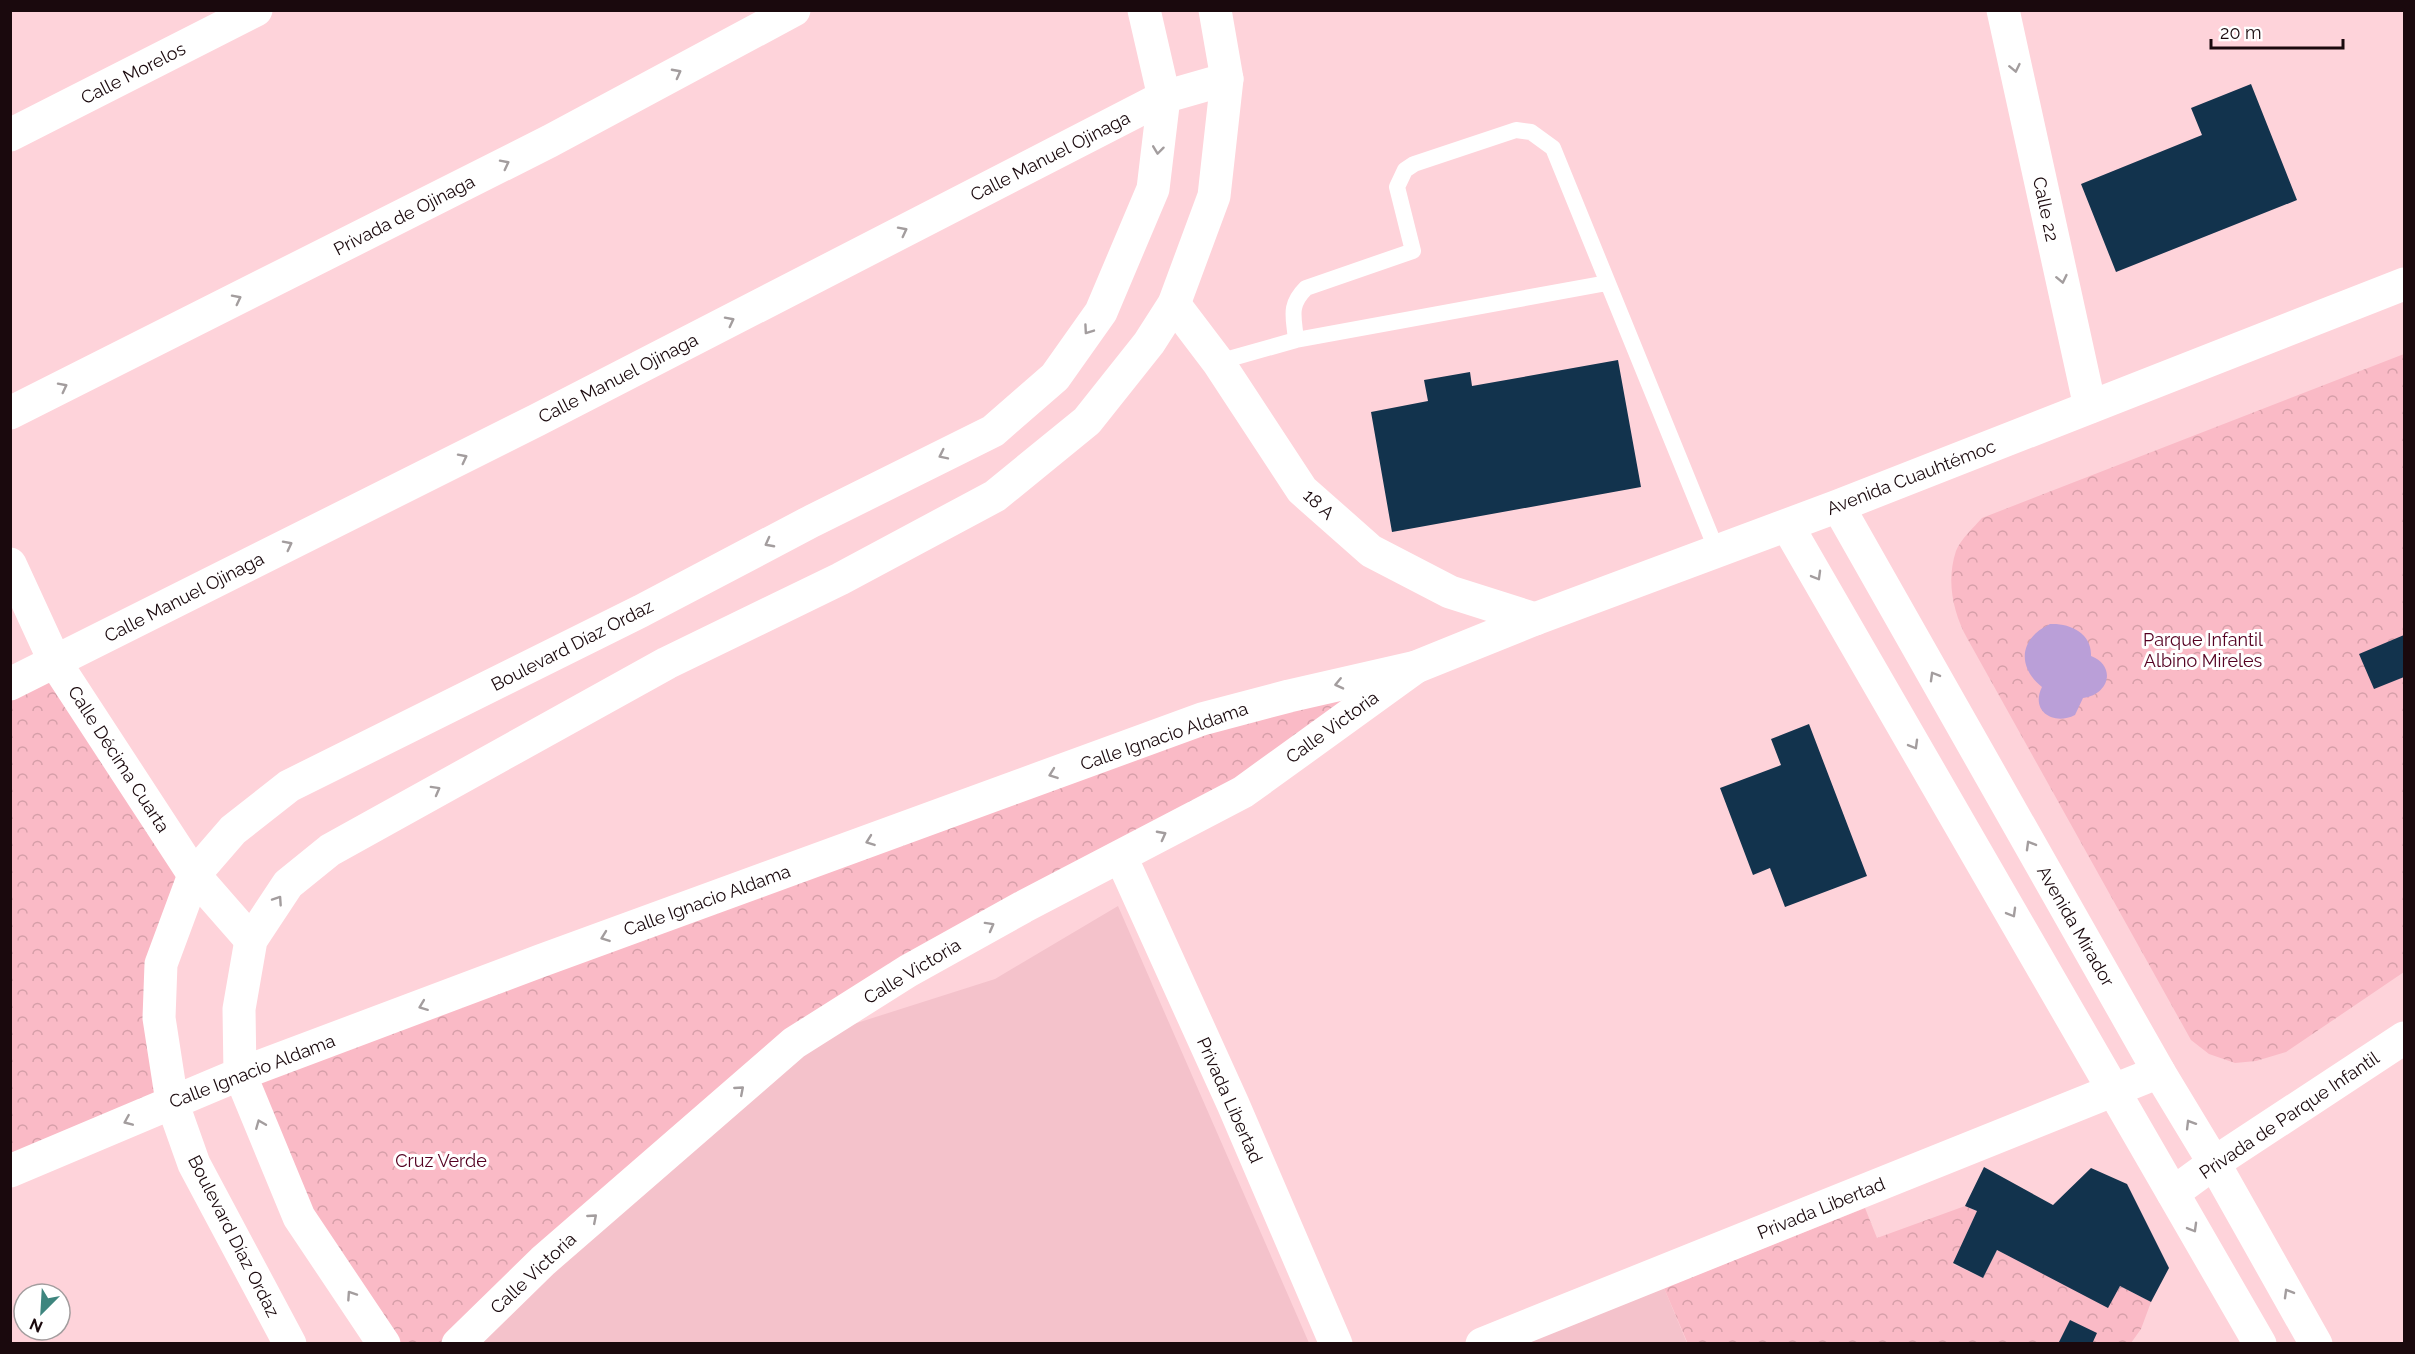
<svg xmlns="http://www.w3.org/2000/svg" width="2415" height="1354" viewBox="0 0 2415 1354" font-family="Raleway,sans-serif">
  <defs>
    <pattern id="park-crowns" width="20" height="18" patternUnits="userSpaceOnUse" patternTransform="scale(1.5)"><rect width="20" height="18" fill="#fabac6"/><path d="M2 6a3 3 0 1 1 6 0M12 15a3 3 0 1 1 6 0" fill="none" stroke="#d69fa9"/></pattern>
  </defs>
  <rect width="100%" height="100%" fill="#fed3da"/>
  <path fill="#f4c2cb" d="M1118 906 1309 1343 473 1344 794 1043 995 979Z
    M1664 1288 1687 1343 1523 1344Z"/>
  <path fill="url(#park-crowns)" d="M2404 354V972L2286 1052 2256 1061 2235 1063 2209 1054 2191 1040 1967 638C1953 612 1946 581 1956 551 1960 540 1974 527 1982 518Z
    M55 662 194 875 161 964 172 1102 11 1171V683Z
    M1416 667 1243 792 794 1043 461 1343H385L240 1074 1202 719Z
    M1965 1206 1977 1211 1953 1264 1983 1278 1997 1250 2108 1307 2120 1286 2151 1302 2141 1329 2131 1343 1688 1344 1664 1288 1865 1208 1877 1238Z"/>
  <path fill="#ba9fd8" d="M2050 624C2070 623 2092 633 2091 656 2117 666 2109 695 2083 698L2075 715C2053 726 2030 711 2042 687 2016 666 2020 638 2050 624Z"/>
  <path fill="#12334d" d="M2251 84 2297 200 2116 272 2081 184 2202 135 2191 108Z
    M1618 360 1641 487 1392 532 1371 412 1428 401 1424 380 1470 372 1472 386Z
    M2404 635V677L2374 689 2359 654Z
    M1809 724 1867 876 1785 907 1770 868 1753 875 1720 788 1781 765 1771 739Z
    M1984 1167 2053 1205 2091 1168 2127 1184 2169 1268 2151 1302 2120 1286 2108 1308 1997 1250 1983 1278 1953 1263 1977 1211 1965 1206Z
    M2070 1320 2097 1333 2092 1344H2058Z"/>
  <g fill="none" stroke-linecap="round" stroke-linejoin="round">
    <path stroke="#fff" stroke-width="16" d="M1296 340C1294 317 1288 306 1306 288L1413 251 1397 187 1405 170 1414 164 1516 130 1531 132 1553 148 1717 551
      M1218 362 1296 340 1607 283"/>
    <path stroke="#fff" stroke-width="33" d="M2003 10 2090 407
      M10 135 256 10
      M1174 304 1218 362 1302 490 1371 551 1450 592 1535 619
      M10 413 550 141 794 10
      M10 564 55 662 194 875 251 940
      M10 684 537 420 1164 97 1227 79
      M1121 857 1233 1104 1336 1344
      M2173 1193 2214 1163 2404 1038
      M458 1344 543 1261 794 1043 908 971 1023 907 1243 792 1416 667
      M1482 1344 2159 1072"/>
    <path stroke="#fff" stroke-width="33" d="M1838 506 2159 1072 2214 1163 2316 1344
      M1787 525 2260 1344
      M10 1171 240 1074 540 961 1202 719 1289 696 1416 667 1535 619 1838 506 2404 284
      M290 1344 194 1164 172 1102 159 1018 161 964 194 875 233 830 289 786 641 611 812 521 993 431 1055 377 1101 312 1153 189 1164 97 1144 10
      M384 1344 299 1217 240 1074 239 1009 251 940 288 884 330 850 667 663 840 579 995 496 1087 421 1149 343 1174 304 1214 196 1227 79 1215 10"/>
  </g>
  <defs><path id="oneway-chevron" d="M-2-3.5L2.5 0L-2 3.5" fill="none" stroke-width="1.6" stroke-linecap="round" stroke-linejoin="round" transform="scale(1.5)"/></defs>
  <g stroke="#a39d9e">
    <use href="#oneway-chevron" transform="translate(2015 68) rotate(78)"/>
    <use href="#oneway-chevron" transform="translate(677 73) rotate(-28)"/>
    <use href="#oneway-chevron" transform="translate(1158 150) rotate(97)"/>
    <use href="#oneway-chevron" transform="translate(505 164) rotate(-27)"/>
    <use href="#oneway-chevron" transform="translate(903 231) rotate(-27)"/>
    <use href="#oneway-chevron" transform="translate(2062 279) rotate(78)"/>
    <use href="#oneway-chevron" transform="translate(237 299) rotate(-27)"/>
    <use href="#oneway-chevron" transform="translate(730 321) rotate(-27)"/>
    <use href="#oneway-chevron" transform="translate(1088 330) rotate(125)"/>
    <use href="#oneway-chevron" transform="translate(63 387) rotate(-27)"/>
    <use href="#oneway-chevron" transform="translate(943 455) rotate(154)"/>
    <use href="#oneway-chevron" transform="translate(463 458) rotate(-27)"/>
    <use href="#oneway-chevron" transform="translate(769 543) rotate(152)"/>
    <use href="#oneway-chevron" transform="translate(288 545) rotate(-27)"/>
    <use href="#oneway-chevron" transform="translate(1817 576) rotate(60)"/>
    <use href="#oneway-chevron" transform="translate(1934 676) rotate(-120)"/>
    <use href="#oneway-chevron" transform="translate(1339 684) rotate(167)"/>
    <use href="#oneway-chevron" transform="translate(1914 745) rotate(60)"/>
    <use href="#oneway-chevron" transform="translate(1053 774) rotate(160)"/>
    <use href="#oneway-chevron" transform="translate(436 790) rotate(-29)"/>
    <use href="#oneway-chevron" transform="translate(1162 835) rotate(-28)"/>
    <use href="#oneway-chevron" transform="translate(870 841) rotate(160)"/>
    <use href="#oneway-chevron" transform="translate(2030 845) rotate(-120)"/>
    <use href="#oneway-chevron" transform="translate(278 900) rotate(-56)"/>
    <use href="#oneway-chevron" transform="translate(2012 913) rotate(60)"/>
    <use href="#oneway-chevron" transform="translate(990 926) rotate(-29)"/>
    <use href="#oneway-chevron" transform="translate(605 937) rotate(160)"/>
    <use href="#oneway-chevron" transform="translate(423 1006) rotate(159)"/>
    <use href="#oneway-chevron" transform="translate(740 1090) rotate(-41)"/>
    <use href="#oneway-chevron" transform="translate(128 1121) rotate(157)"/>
    <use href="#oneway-chevron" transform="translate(260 1124) rotate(-112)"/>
    <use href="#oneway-chevron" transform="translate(2190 1124) rotate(-121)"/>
    <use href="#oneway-chevron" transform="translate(593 1218) rotate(-41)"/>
    <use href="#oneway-chevron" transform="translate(2193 1228) rotate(60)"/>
    <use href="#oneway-chevron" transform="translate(2288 1293) rotate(-120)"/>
    <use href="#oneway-chevron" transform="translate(351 1295) rotate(-124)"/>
  </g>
  <g text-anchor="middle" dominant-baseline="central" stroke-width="6" stroke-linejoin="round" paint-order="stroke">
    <g font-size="18" fill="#1a090d" stroke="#fff">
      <text transform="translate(133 73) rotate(-27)">Calle Morelos</text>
      <text transform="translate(1050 156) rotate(-27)">Calle Manuel Ojinaga</text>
      <text transform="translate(2046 209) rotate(78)">Calle 22</text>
      <text transform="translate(404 215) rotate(-27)">Privada de Ojinaga</text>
      <text transform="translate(618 378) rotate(-27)">Calle Manuel Ojinaga</text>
      <text transform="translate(1911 477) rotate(-21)">Avenida Cuauhtémoc</text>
      <text transform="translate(1319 504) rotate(43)">18 A</text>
      <text transform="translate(184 597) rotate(-27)">Calle Manuel Ojinaga</text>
      <text transform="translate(572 645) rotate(-27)">Boulevard Díaz Ordaz</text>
      <text transform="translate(1332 727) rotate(-36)">Calle Victoria</text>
      <text transform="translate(1164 736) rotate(-19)">Calle Ignacio Aldama</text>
      <text transform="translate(119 759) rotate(57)">Calle Décima Cuarta</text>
      <text transform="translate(707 900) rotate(-20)">Calle Ignacio Aldama</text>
      <text transform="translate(2076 926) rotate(60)">Avenida Mirador</text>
      <text transform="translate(912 971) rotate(-31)">Calle Victoria</text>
      <text transform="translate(252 1071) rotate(-21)">Calle Ignacio Aldama</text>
      <text transform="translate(1230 1100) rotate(66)">Privada Libertad</text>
      <text transform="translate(2289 1115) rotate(-34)">Privada de Parque Infantil</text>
      <text transform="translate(1821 1208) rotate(-22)">Privada Libertad</text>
      <text transform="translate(234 1236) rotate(63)">Boulevard Díaz Ordaz</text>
      <text transform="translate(533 1273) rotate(-43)">Calle Victoria</text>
    </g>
    <g font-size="18" fill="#540021" stroke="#fff">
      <text x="2203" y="639">Parque Infantil<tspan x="2203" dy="21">Albino Mireles</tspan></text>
      <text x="441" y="1160">Cruz Verde</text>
    </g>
  </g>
  <rect width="2415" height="1354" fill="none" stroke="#1a090d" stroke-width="24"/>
  <g transform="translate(42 1312) rotate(204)"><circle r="28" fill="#ffffff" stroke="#a39d9e" stroke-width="1.5"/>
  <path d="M0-4.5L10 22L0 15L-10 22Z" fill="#3e857e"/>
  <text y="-9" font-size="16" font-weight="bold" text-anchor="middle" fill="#1a090d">N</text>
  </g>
  <path d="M2211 39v9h132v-9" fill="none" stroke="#1a090d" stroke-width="3"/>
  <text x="2220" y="39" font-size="18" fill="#1a090d" stroke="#ffffff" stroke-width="4.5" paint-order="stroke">20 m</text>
</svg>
